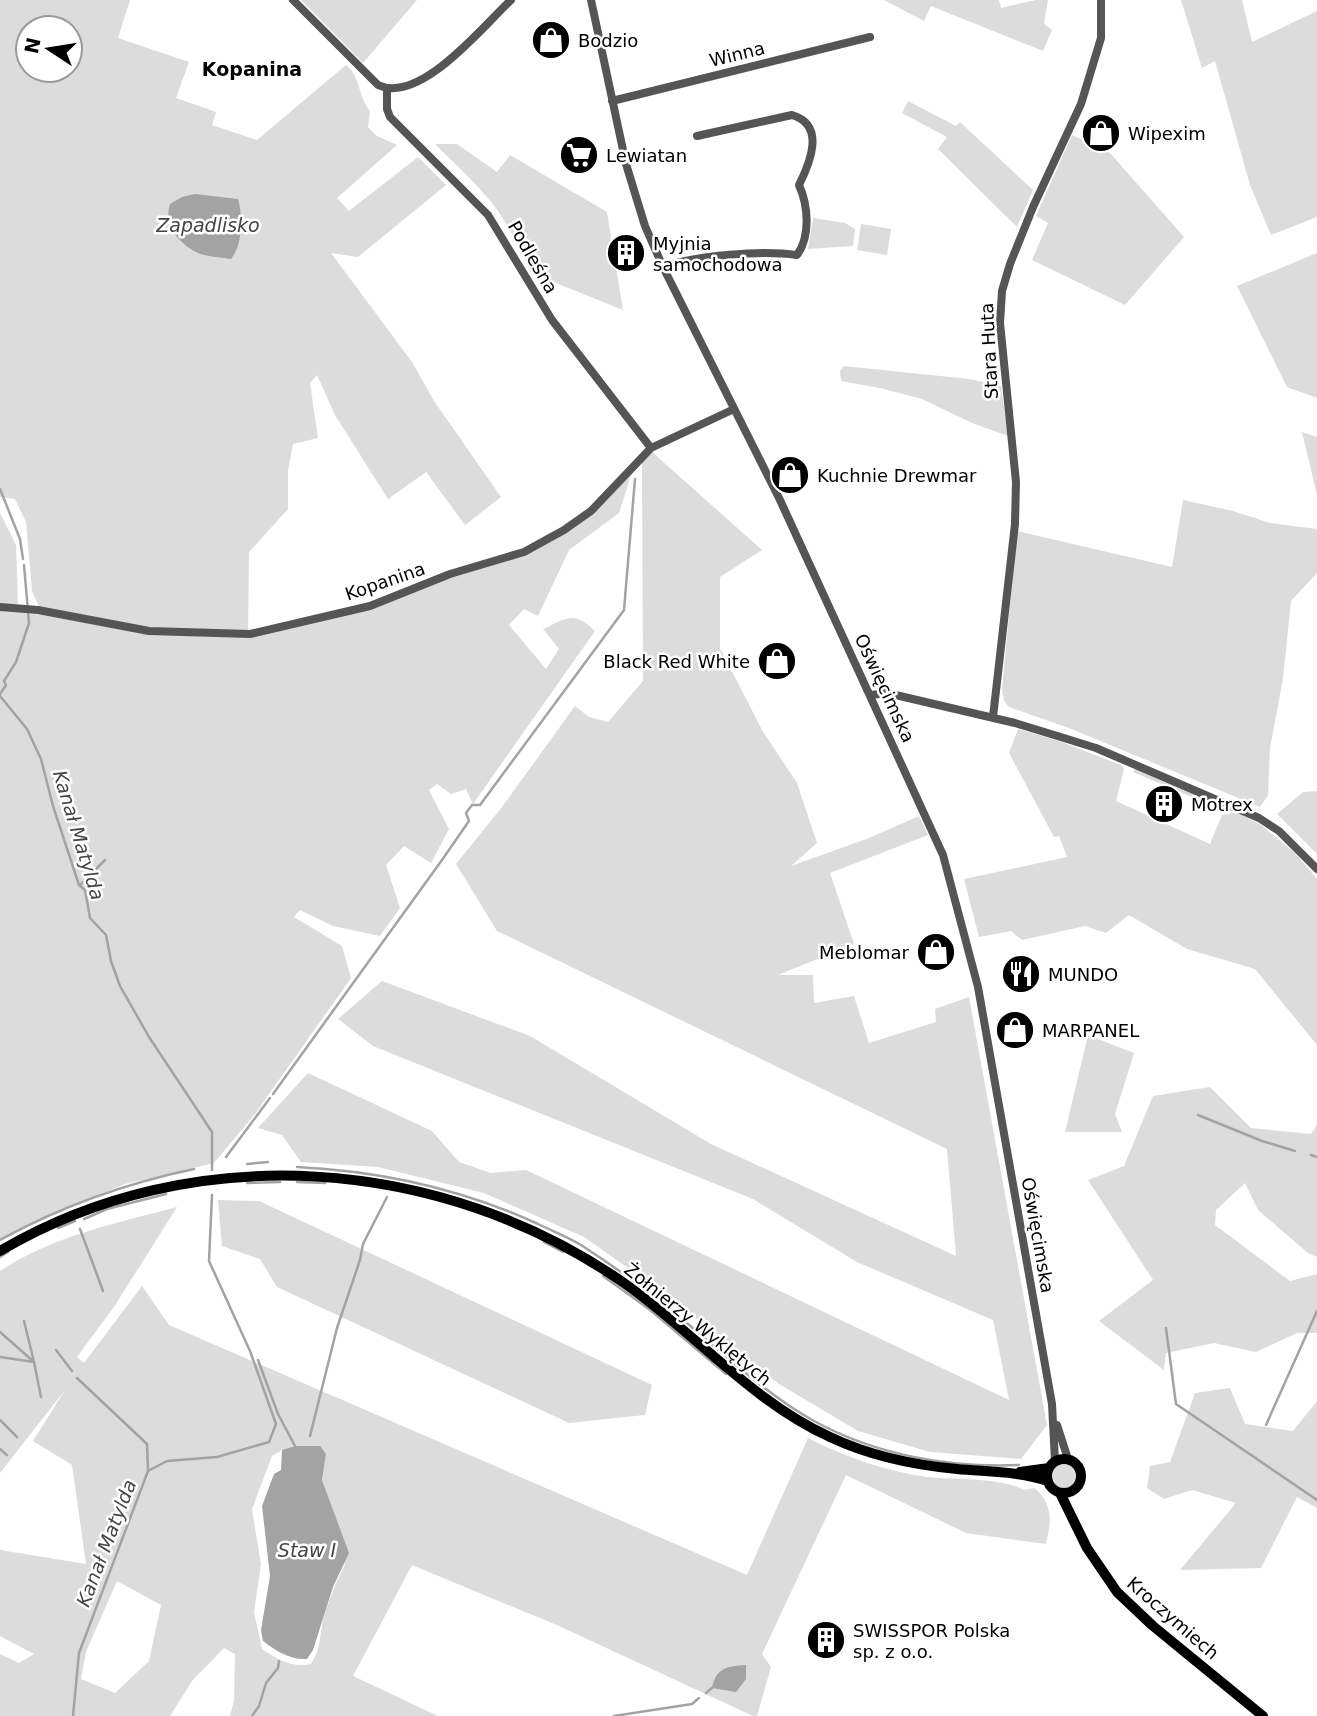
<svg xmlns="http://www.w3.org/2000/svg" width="1317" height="1716" viewBox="0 0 1317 1716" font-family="'DejaVu Sans',sans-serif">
  <rect width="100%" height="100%" fill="#fff"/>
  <path fill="#dcdcdc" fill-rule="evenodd" d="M0 0H130L118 38 189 62 176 98 216 112 212 125 257 140 346 65C362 79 357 95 370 111L368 127 377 136 397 145 337 198 349 211 418 157 446 185 358 257 331 253 412 362 434 401 501 497 465 525 426 472 388 499 335 415 317 375 310 383 318 438 293 444 288 471V509L249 552 248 638 375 608 447 578 527 554 592 514 631 475 619 513 569 550 538 616 524 609 509 625 546 669 559 649 543 629C567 618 574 610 595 631L473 804 466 789 451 794 437 784 429 790 449 829 431 863 404 846 386 865 400 908 380 936 333 926 300 910 294 917 342 946 351 978 255 1114 214 1163 125 1184 53 1213 0 1239V610C57 614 111 631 168 635L39 607 32 591 26 522 15 499 0 497ZM28 28H70V70H28Z
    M301 0H417L363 63Z
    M884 0H999L1001 8 1036 0H1048L1044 24 1052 30 1043 51 931 6 924 21Z
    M1181 0H1242L1252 42 1317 11V217L1271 235 1250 185 1215 61 1202 68Z
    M908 101 956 126 960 122 1033 190 1017 227 938 149 947 137 902 113Z
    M1072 135 1110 153 1184 237 1125 305 1032 260 1048 223 1036 216Z
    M435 144H457L497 172 510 155 607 212 623 310 531 273C521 252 511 230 498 211 480 186 456 165 435 144Z
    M813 218 845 223 855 229 853 246 808 249Z
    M861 224 891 229 887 255 857 250Z
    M1317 253V398L1287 387 1237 286Z
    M844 366 969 379 1001 386 1008 436 972 423 922 399 880 388 841 381 840 371Z
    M1302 432 1317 437V495Z
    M652 452 762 550 720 577V648L762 730 797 783 817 843 791 866 869 838 919 816 928 835 830 873 854 944 778 975H813L814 1003 854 996 869 1043 936 1022 935 1009 969 997 1047 1425 1021 1459 930 1452 858 1431 779 1384 672 1299 584 1237 484 1193 378 1167 301 1162 282 1135 258 1128 308 1073 432 1131 459 1162 491 1173 526 1170 1009 1400 993 1320 857 1262 753 1199 373 1046 338 1019 382 981 530 1036 711 1144 956 1256 947 1149 497 931 456 864 502 807 575 706 589 717 608 722 643 681 642 461Z
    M1183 500 1233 511 1270 523 1317 529V573L1291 601 1283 679 1270 748 1268 795 1260 807 1069 728 1009 707 1004 701 1002 689 1017 531 1172 567Z
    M0 513 16 545 18 604H0Z
    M1018 729 1059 741 1121 765 1124 769 1116 801 1210 844 1222 815 1236 812 1261 825 1294 852 1317 879V1045L1255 969 1187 949 1129 915 1106 933 1085 926 1022 940 1011 931 979 937 964 879 1067 857 1059 836 1054 837 1009 753Z
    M1137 768 1219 804V806L1217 808 1133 772Z
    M1317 791V854L1277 814 1303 792Z
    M1088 1035 1134 1053 1115 1114 1122 1132H1065Z
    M1210 1087 1251 1128 1311 1134 1317 1125V1257L1308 1253 1258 1210 1245 1183 1216 1210 1215 1225 1290 1281 1317 1274V1333H1297L1256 1352 1214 1343 1166 1353 1164 1370 1099 1321 1153 1280 1088 1180 1124 1166 1153 1096Z
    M218 1200 259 1201 652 1385 645 1415 569 1423 277 1287 260 1259 222 1246Z
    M177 1207 114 1307 77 1357 84 1363 142 1286 169 1325 747 1575 808 1438C845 1457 885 1471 927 1477 956 1480 1000 1477 1024 1490L1034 1488C1054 1504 1051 1522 1046 1544L966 1533 846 1475 762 1654 771 1667 757 1716H753L559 1626 412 1565 353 1676 438 1716H230L234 1700 235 1654 224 1648 192 1681 170 1716H0V1654L19 1663 34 1654 0 1636V1550L86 1564 72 1465 33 1441 65 1390 0 1473V1271C53 1236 117 1223 177 1207ZM295 1446 312 1447 326 1454 322 1480 332 1508 345 1565C336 1582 330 1598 324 1616 319 1635 322 1647 311 1664 292 1668 278 1660 262 1649L254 1612 261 1564 252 1509 272 1456 282 1450ZM117 1581 161 1605 149 1661 115 1693 81 1679 86 1652Z
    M1230 1388 1245 1424 1293 1431 1317 1401V1508L1297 1497 1261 1568 1180 1570 1236 1503 1192 1490 1164 1499 1147 1488 1150 1466 1170 1462 1195 1393Z
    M1052 1476a12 12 0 1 1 24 0a12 12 0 1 1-24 0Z"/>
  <path fill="#a3a3a3" d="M195 194 238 199C243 216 243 244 231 259 220 257 208 257 198 253 180 245 163 225 170 204L182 197Z
    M295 1446H320L326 1454 322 1480 349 1553 333 1587 313 1650 307 1659C290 1660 276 1651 263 1641L261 1630 270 1576 262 1506 274 1474 281 1470 282 1450Z
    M746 1665V1679L736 1692 712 1688C716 1668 727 1666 746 1665Z"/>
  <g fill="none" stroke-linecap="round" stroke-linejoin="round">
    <path stroke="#a3a3a3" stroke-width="2.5" d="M0 489 20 539 23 559
      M0 694 6 685 4 681 16 662 29 623 24 565
      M0 696 27 729 41 759 53 806 79 885 85 890 90 918 106 935 111 961 120 986 149 1037 212 1132V1170
      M80 885 105 860
      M273 1094 442 860 469 821 466 813 472 805H480L624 610 635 479
      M1198 1115 1262 1141 1295 1151
      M1311 1155 1317 1157
      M226 1157 270 1098
      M247 1164 268 1162
      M297 1167C380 1171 462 1189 538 1224 552 1231 568 1237 581 1245 618 1269 654 1295 688 1324 729 1358 767 1395 814 1421 876 1455 949 1468 1019 1465
      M297 1182 325 1183
      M247 1183 280 1182
      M84 1219 107 1209 166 1194
      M58 1228 75 1221
      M80 1229 103 1291
      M0 1240C60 1207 127 1183 194 1169
      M544 1242 563 1252
      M0 1257 8 1252
      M603 1276 649 1309 726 1374
      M1166 1328 1176 1404 1317 1500
      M0 1332 34 1362 41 1397
      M56 1350 72 1371
      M0 1357 34 1362 24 1321
      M258 1360 278 1414 295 1446
      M77 1378 147 1444 148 1470
      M0 1420 17 1437
      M1266 1425 1317 1311
      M310 1436 337 1328 360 1260 363 1244 387 1197
      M0 1449 7 1455
      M706 1693 712 1688
      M73 1716 79 1653 148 1471 167 1461 217 1457 269 1442 276 1424 250 1351 209 1261 212 1195
      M252 1716 259 1706 266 1683 278 1668 279 1661
      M614 1716 692 1704 699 1698"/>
    <path stroke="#555" stroke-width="8" d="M293 0 378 85C420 105 483 26 511 0
      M591 0 626 164 645 226 663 267 780 500 943 855 978 987 1052 1404 1055 1461
      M387 89V109L390 117 488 215 552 320 651 448
      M612 101 870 37
      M663 267C697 255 762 250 797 255 811 236 808 205 799 185 810 163 826 125 792 115L697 136
      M0 607 38 610 149 631 250 634 370 606 450 574 524 552 564 530 591 511 651 448 734 409
      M871 695 887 693 1015 723 1064 738 1096 748 1259 818 1279 831 1317 869
      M993 717 1015 524 1016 482 1000 323 1002 291 1010 264 1033 207 1081 104 1101 38V0
      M1057 1425 1068 1459"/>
    <path stroke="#000" stroke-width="10" d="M0 1251C193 1137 442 1156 624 1283 694 1332 751 1401 830 1437 870 1456 913 1465 957 1469 987 1472 1018 1471 1048 1481
      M1047 1476a17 17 0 1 1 34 0a17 17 0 1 1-34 0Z
      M1020 1472 1049 1468
      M1060 1493 1087 1548 1117 1592 1153 1626 1263 1716"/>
  </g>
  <defs>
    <g id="shop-disc" transform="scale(2.0125)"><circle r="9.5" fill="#000" stroke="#fff"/><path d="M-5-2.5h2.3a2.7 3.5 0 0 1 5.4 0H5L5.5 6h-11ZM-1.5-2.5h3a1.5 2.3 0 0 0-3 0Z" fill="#fff"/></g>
    <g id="supermarket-disc" transform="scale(2.0125)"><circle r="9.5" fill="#000" stroke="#fff"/><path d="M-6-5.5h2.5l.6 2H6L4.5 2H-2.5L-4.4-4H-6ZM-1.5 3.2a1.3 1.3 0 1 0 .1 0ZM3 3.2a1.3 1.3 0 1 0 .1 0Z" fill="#fff"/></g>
    <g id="building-disc" transform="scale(2.0125)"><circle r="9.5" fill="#000" stroke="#fff"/><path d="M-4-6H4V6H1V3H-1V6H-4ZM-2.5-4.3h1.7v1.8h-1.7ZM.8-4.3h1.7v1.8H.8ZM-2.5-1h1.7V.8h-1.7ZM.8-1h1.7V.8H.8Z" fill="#fff"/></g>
    <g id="restaurant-disc" transform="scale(2.0125)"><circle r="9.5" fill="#000" stroke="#fff"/><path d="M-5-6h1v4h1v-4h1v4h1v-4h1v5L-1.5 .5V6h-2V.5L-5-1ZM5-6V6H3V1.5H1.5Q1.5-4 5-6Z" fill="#fff"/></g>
  </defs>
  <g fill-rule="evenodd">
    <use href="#shop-disc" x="551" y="40"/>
    <use href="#shop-disc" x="1101" y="133"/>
    <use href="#supermarket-disc" x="579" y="155"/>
    <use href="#building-disc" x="626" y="253"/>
    <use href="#shop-disc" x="790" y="475"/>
    <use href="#shop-disc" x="777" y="661"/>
    <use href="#building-disc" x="1164" y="804"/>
    <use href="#shop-disc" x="936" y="952"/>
    <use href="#restaurant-disc" x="1021" y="974"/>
    <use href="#shop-disc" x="1015" y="1030"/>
    <use href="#building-disc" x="826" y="1640"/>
  </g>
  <g text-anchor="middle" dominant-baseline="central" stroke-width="5" stroke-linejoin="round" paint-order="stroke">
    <g font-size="18" fill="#000" stroke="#fff" text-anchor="start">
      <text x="578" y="40">Bodzio</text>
      <text x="1128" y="133">Wipexim</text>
      <text x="606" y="155">Lewiatan</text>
      <text x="653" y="243">Myjnia<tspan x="653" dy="21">samochodowa</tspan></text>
      <text x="817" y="475">Kuchnie Drewmar</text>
      <text x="750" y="661" text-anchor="end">Black Red White</text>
      <text x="1191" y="804">Motrex</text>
      <text x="909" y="952" text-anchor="end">Meblomar</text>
      <text x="1048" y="974">MUNDO</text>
      <text x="1042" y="1030">MARPANEL</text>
      <text x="853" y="1630">SWISSPOR Polska<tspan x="853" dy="21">sp. z o.o.</tspan></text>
    </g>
    <g font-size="18" fill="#000" stroke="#fff">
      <text transform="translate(737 54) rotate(-14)">Winna</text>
      <text transform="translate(533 257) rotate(60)">Podleśna</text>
      <text transform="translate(989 351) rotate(-93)">Stara Huta</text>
      <text transform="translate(385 581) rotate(-19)">Kopanina</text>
      <text transform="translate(885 688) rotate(65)">Oświęcimska</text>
      <text transform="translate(1038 1235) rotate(80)">Oświęcimska</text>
      <text transform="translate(698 1324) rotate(39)">Żołnierzy Wyklętych</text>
      <text transform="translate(1173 1618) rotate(41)">Kroczymiech</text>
    </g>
    <g font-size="19" font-weight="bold" fill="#000" stroke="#fff">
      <text x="252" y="69">Kopanina</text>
    </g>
    <g font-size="19" font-style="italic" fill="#444" stroke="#fff">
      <text x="208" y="225">Zapadlisko</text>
      <text transform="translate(79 835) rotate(73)">Kanał Matylda</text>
      <text transform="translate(106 1543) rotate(-69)">Kanał Matylda</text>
      <text x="307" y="1550">Staw I</text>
    </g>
  </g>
  <g transform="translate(49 49) rotate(282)"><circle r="33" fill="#ffffff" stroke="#999999" stroke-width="2"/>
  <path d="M0-5L12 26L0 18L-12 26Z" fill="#000000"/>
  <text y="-10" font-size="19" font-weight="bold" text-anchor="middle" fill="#000000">N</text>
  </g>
</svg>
